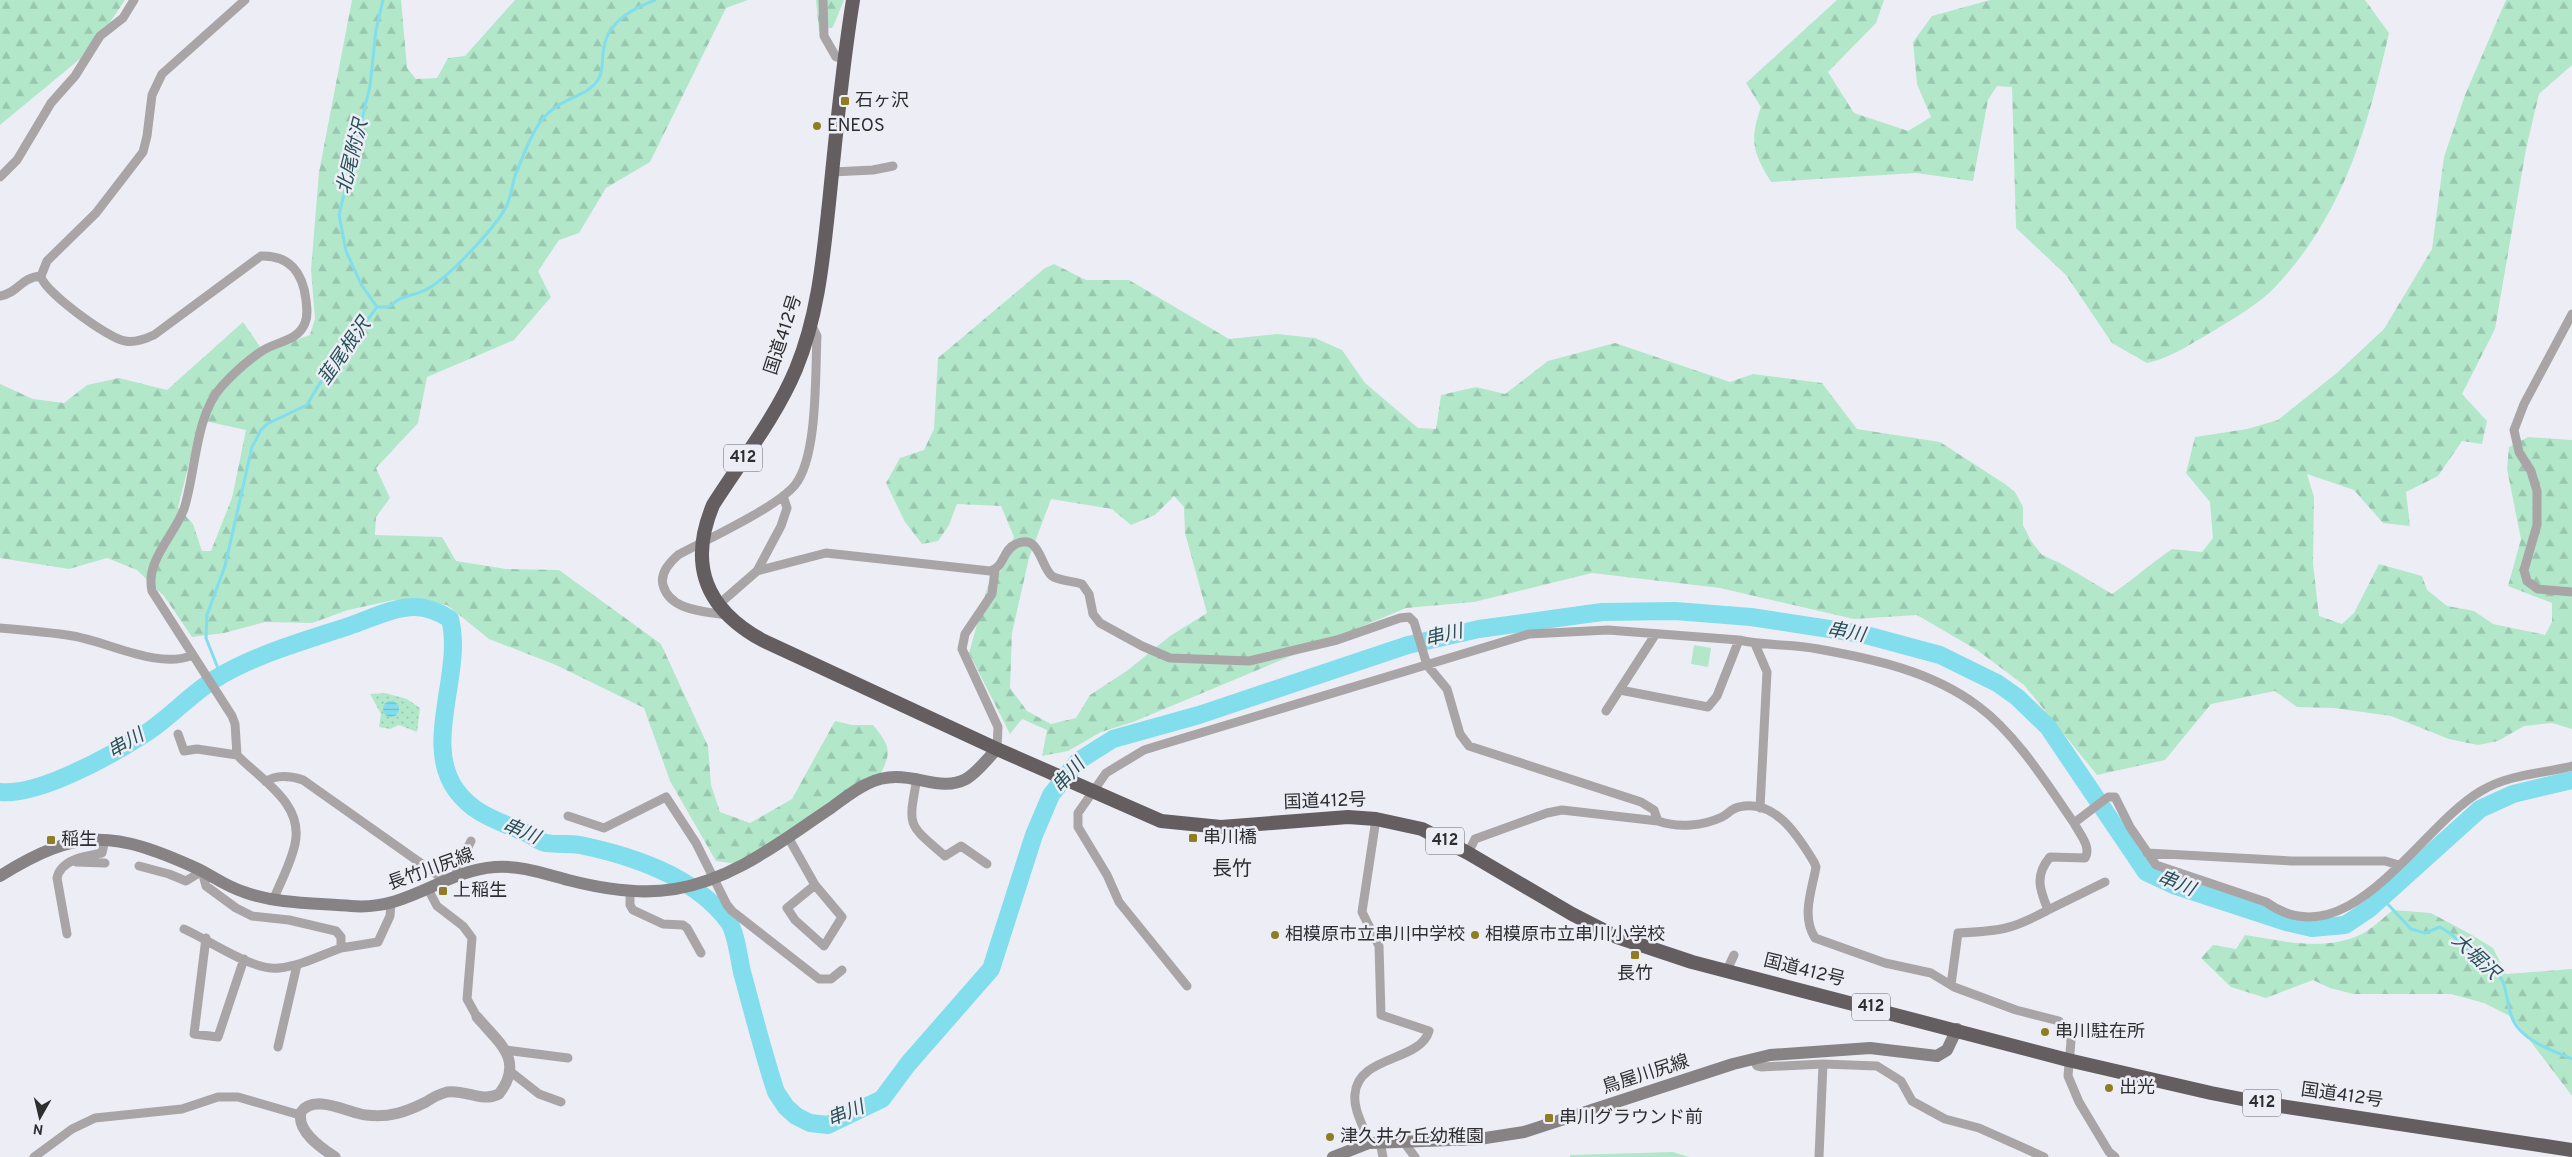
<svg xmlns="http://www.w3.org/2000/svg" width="2572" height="1157" viewBox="0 0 2572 1157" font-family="Overpass,'Noto Sans JP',sans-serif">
  <defs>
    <pattern id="grass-dots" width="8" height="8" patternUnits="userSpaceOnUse" patternTransform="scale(1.25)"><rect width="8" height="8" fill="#b2e7ca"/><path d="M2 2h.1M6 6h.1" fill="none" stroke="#99c6ae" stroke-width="1.8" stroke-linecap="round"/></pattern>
    <pattern id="forest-firs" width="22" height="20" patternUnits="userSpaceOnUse" patternTransform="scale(1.25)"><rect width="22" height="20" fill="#b2e7ca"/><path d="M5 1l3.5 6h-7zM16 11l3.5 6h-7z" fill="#99c6ae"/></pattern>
    <pattern id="water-rules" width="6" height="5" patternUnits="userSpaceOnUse" patternTransform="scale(1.25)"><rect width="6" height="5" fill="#82ddec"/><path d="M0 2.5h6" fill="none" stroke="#71becb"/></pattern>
  </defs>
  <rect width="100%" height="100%" fill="#edeef5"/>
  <path fill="url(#grass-dots)" d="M385 693 407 699 420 708 417 732 399 725 390 729 379 727 381 714 370 694Z"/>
  <path fill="url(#forest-firs)" fill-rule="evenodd" d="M0 0H125L92 49 0 125Z
    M352 0H401L407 68 416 79 437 78 448 58 465 56 515 0H748L726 8 650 162 606 188 579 233 559 240 538 271 551 297 514 340 427 377 418 423 376 468 390 498 376 517 375 535 442 537 456 561 506 569 559 570 661 644 708 746 711 785 720 812 750 823 792 799 835 721 852 725H873C891 747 892 752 879 777L737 864 716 861 670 781 644 708 556 665 489 639 447 605 394 600 348 610 312 623 265 622 224 633 192 637 164 596 137 570 107 558 69 569 0 558V384L33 399 64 403 87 385 119 378 167 390 243 322 263 351 310 335 315 319 311 270 319 172ZM200 420 246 430 232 498 211 551H202L193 524 178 507Z
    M816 0H844L833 27 819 31Z
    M1837 0H1884L1876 23 1828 72 1854 113 1908 131 1931 117 1917 84 1913 42 1932 16 1990 0H2365L2389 33C2368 126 2344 214 2276 286 2262 302 2233 319 2215 330 2192 343 2173 357 2147 363L2112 343 2066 275 2016 228 2012 87 1997 86 1988 100 1973 181 1916 173 1771 182C1753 152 1749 141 1761 107L1746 83Z
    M2506 0H2572V65L2539 94 2526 149 2495 329 2462 394 2487 421 2482 444 2462 441 2438 476 2406 492 2410 526 2383 523 2354 490 2307 474 2314 497 2313 564 2319 616 2342 624 2354 613 2379 564 2422 576 2427 590 2447 606 2474 611 2493 624 2545 635 2552 622V603L2508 586 2521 539 2507 469 2509 447 2528 437 2572 440V729L2552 723 2524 726 2498 741 2478 745 2449 739 2391 716 2334 708 2297 707 2275 691 2211 704 2165 760 2097 775 2024 685 1977 650 1917 615 1854 619 1720 588 1592 573 1474 602 1406 608 1133 722 1101 732 1068 751 1042 756 1047 730 1022 719 1010 734 969 653 988 585 1002 569 1014 537 1001 506 957 504 949 525 938 541 922 544 905 522 886 483 900 458 924 450 934 429 938 358 1045 268 1054 264 1086 280H1129L1229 339 1277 334 1315 338 1342 350 1365 383 1418 428 1436 429 1441 395 1476 387 1505 394 1548 361 1615 343 1730 382 1753 374 1822 383 1857 429 1940 442 2005 484 2015 492 2023 507V525L2031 541 2042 555 2060 563 2112 594C2133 580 2151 563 2172 549L2202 552 2213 538 2210 502 2186 473 2195 437 2247 429 2278 420 2338 372 2384 329 2432 249 2444 157 2465 95ZM1174 496 1184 507 1185 533 1207 613 1170 636 1128 670 1090 695 1076 718 1051 724 1027 711 1010 688 1012 633 1029 558 1051 499 1112 509 1131 525 1155 515Z
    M2393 910 2431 913 2470 934 2493 948 2506 974 2572 969V1096L2512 1017 2484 1003 2451 994H2353L2330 988 2313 980 2266 998 2231 987 2201 958 2213 945 2236 949 2245 935C2284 941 2324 952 2362 934 2373 928 2383 918 2393 910Z"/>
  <path fill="#b2e7ca" d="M1694 645 1711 648 1708 667 1691 664Z
    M1673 1152 1689 1157H1570V1155Z"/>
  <path fill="url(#water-rules)" d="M383 709a8 8 0 1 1 16 0a8 8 0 1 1-16 0Z"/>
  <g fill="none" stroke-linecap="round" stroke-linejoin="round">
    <path stroke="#82ddec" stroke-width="3" d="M377 307C380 307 385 307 388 307 392 306 394 302 398 300 407 295 420 294 429 288 450 276 497 226 507 205 511 196 512 185 515 176 520 163 533 131 541 121 559 97 586 98 598 80 603 73 602 62 603 54 605 24 629 10 655 0
      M377 307 361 284 346 251 339 215 370 86 376 30 383 0
      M221 676 206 638 207 615 225 566 252 447 261 430 267 424 307 405 318 386 377 307
      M2383 899 2411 929 2425 933 2440 927C2457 936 2459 943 2472 953 2483 962 2497 969 2503 982 2509 998 2507 1016 2519 1029 2532 1044 2554 1051 2572 1059"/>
    <path stroke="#82ddec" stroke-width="18" d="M0 792C39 796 110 756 143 735 169 719 189 695 215 679 256 654 304 641 349 626 370 619 393 607 415 607 428 607 439 612 450 619 464 672 422 743 456 790 474 815 499 821 526 833 532 835 539 842 546 843 557 845 569 843 580 845 633 856 694 876 728 921 736 931 739 959 742 972 753 1012 763 1053 776 1092L786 1107 796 1116 810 1123 828 1125 882 1099 908 1064 991 969 1034 835 1051 795 1078 761 1113 739 1199 715 1408 645 1479 629 1602 612 1675 611 1751 617 1862 634 1940 655 1997 683 2017 697 2048 727 2146 872 2176 886 2286 922 2312 928 2345 925 2369 909 2480 809 2513 794 2572 780"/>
    <path stroke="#a9a5a7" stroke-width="9" d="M245 0 162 74 152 95 147 136 143 152 96 213 47 261 41 276C43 291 109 339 125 341 135 343 145 339 154 335L261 256C290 255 303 273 306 300 307 308 308 316 305 323 297 343 274 341 259 353 246 362 233 374 222 386 195 415 196 472 184 509 174 536 145 561 152 591L232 716 235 724 237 755C261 780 304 803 295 844 291 863 281 881 274 898
      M823 0 824 36 836 57 844 59
      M832 172 873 170 893 166
      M0 177 17 160 51 103 75 76 100 36 123 18 134 0
      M0 296C20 292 19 278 41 276
      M2572 314 2524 404 2514 430 2519 452 2531 471 2537 491V525L2524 570 2527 581 2538 589 2572 592
      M995 570 992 594 965 634 962 649 998 727 997 749
      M757 571 781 526 787 508 783 496
      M718 605 757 571 826 553 990 571C1005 567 1002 550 1016 544 1040 533 1040 566 1052 576 1059 581 1074 581 1082 584L1089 594 1093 614 1100 623 1142 646 1170 658 1249 661 1337 640 1400 618 1409 617 1414 622 1427 665 1447 689 1460 734 1469 746 1641 802 1654 810 1658 821 1562 810 1547 813 1475 839 1468 853
      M726 615C704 611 670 611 663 585 660 573 669 563 678 555 706 540 776 508 795 485 818 456 815 375 817 336L811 324
      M0 628C24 630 49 632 73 636 109 642 159 670 193 655
      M1755 644 1767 672 1760 808
      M1620 690 1708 707 1717 696 1739 640
      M1606 711 1655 635
      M178 734 184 751 197 749 237 755
      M917 778C908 828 907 823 945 856L961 846 987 864
      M266 782C275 774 292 776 303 780L446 881
      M568 816 604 828 666 797 696 843 727 905 732 911 819 979H831L842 970
      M1658 821C1678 828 1703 826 1722 817 1728 814 1732 808 1739 807 1775 798 1798 836 1814 862L1816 867C1812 890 1801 916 1815 938L1885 963 1931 973 1954 987 2016 1010 2059 1021 2068 1031 2071 1041 2068 1076 2079 1102 2109 1152 2115 1157
      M788 837 815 885 842 917 824 946 795 920 787 908 815 885
      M2147 853 2292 861H2385L2399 865
      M76 862 105 863
      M139 866 169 874 186 881 202 871 206 886 236 908 252 916 289 920 336 931 341 937V948L378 942 390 916 391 903
      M457 877V869L471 841
      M428 889 437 906 463 926 472 938 467 999 477 1017
      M630 891V905L633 910 663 924 683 925 687 928 701 953
      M2048 910 2105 882
      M184 929C209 940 252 971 279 968 301 966 321 955 341 948
      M67 934 57 878C61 859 86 856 102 853L105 839
      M206 938 194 1034 218 1037 244 959
      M1727 970 1734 955
      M1951 985 1958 933C2000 931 2011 930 2048 910 2040 890 2034 876 2050 857L2085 858C2092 847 2079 833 2074 823
      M1187 986 1119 902 1107 875 1078 827V813L1106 773 1144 750 1157 746 1529 634 1608 630 1739 640C1765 646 1792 644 1818 649 1874 659 1931 671 1978 706 2016 734 2047 784 2074 823L2108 797H2115L2130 827 2156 865 2266 902C2348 962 2419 827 2481 791 2509 774 2541 774 2572 766
      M278 1047 297 965
      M505 1050 568 1058
      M1753 1059 1757 1066 1761 1067 1823 1064 1819 1157
      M1823 1064 1877 1066 1901 1081 1912 1101 1945 1119 1979 1128 2044 1157
      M511 1072 539 1094 561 1102
      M1403 1141 1415 1157
      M1380 1142 1383 1157
      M1369 1143C1365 1128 1353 1111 1355 1094 1358 1055 1420 1062 1429 1031L1381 1015 1379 946 1362 912 1376 819
      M34 1157 72 1129 95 1118 182 1109 218 1097H238L300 1115"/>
    <path stroke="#a9a5a7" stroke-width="11" d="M335 1157C321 1148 296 1131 301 1112 314 1093 349 1113 366 1115 389 1118 406 1112 426 1102 432 1098 439 1094 447 1092 466 1089 481 1103 499 1094 525 1060 499 1043 477 1017"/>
    <path stroke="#878284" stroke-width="12" d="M0 876C78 827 114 831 196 868 213 876 227 887 244 892 277 904 317 903 351 906 409 911 442 871 495 867 520 865 545 874 568 880 603 889 639 895 675 889 735 879 781 841 831 808 842 800 854 790 867 784 906 764 936 795 966 779 978 772 987 759 997 749
      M1333 1157 1369 1143 1479 1139 1524 1132 1733 1064 1770 1055 1870 1048 1937 1056 1947 1050 1957 1029"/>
    <path stroke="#655e60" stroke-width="14" d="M853 0C842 67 836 135 829 203 823 259 818 316 796 369 776 417 741 461 713 505 688 565 706 609 762 640L997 749 1161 821 1221 827 1348 817 1376 819 1422 829 1468 853 1572 914 1617 937 1692 962 2068 1060 2211 1093 2267 1104 2572 1150"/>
  </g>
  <g fill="#8f7d24" stroke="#edeef5" stroke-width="2">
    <rect x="840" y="96" width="10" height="10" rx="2.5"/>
    <circle cx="817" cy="126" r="5"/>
    <rect x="1188" y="833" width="10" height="10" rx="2.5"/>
    <rect x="46" y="835" width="10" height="10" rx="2.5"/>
    <rect x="438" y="886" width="10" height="10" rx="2.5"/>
    <circle cx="1275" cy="935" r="5"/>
    <circle cx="1475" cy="935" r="5"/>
    <rect x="1630" y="950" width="10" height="10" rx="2.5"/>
    <circle cx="2045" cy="1032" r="5"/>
    <circle cx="2109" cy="1088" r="5"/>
    <rect x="1544" y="1113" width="10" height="10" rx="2.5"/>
    <circle cx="1330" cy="1137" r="5"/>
  </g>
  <g text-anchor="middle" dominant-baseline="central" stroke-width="5" stroke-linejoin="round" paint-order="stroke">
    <g fill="#edeef5" stroke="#67686c" stroke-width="1">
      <rect x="724" y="444.5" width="38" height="27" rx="4"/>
      <rect x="1426" y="827.5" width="38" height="27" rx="4"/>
      <rect x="1852" y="993.5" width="38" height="27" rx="4"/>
      <rect x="2243" y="1089.5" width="38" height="27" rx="4"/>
    </g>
    <g font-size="16" font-weight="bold" fill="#2e2e31">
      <text x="743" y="458">412</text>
      <text x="1445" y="841">412</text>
      <text x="1871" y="1007">412</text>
      <text x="2262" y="1103">412</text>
    </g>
    <g font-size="18" fill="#2e2e31" stroke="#edeef5" text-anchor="start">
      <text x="855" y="101">石ヶ沢</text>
      <text x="827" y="126">ENEOS</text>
      <text x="1203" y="838">串川橋</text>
      <text x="61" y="840">稲生</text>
      <text x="453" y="891">上稲生</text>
      <text x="1285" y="935">相模原市立串川中学校</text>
      <text x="1485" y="935">相模原市立串川小学校</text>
      <text x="1635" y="974" text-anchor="middle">長竹</text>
      <text x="2055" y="1032">串川駐在所</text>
      <text x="2119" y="1088">出光</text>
      <text x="1559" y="1118">串川グラウンド前</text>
      <text x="1340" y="1137">津久井ケ丘幼稚園</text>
    </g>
    <g font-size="18" fill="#2e2e31" stroke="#edeef5">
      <text transform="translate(784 335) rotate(-72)">国道412号</text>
      <text transform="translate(1325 802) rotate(-2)">国道412号</text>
      <text transform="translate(431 870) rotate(-20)">長竹川尻線</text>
      <text transform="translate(1804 971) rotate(14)">国道412号</text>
      <text transform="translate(1646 1075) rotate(-18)">鳥屋川尻線</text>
      <text transform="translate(2342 1096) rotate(8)">国道412号</text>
    </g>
    <g font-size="19" font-style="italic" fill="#275158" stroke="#edeef5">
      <text transform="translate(353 157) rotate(-76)">北尾附沢</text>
      <text transform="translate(345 352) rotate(-55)">韮尾根沢</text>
      <text transform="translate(1846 633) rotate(10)">串川</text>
      <text transform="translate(1444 636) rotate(-13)">串川</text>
      <text transform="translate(126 744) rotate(-30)">串川</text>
      <text transform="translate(1069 776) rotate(-48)">串川</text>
      <text transform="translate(521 832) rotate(23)">串川</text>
      <text transform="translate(2176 884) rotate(22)">串川</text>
      <text transform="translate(2475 957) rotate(43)">大堀沢</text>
      <text transform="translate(846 1114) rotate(-22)">串川</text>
    </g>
    <g font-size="20" fill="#2e2e31" stroke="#edeef5">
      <text x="1232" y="870">長竹</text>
    </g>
  </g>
  <g transform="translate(40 1117) rotate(188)" stroke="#edeef5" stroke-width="4" paint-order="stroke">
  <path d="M0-4L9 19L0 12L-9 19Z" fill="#2e2e31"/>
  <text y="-8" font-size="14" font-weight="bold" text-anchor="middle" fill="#2e2e31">N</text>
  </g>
</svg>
